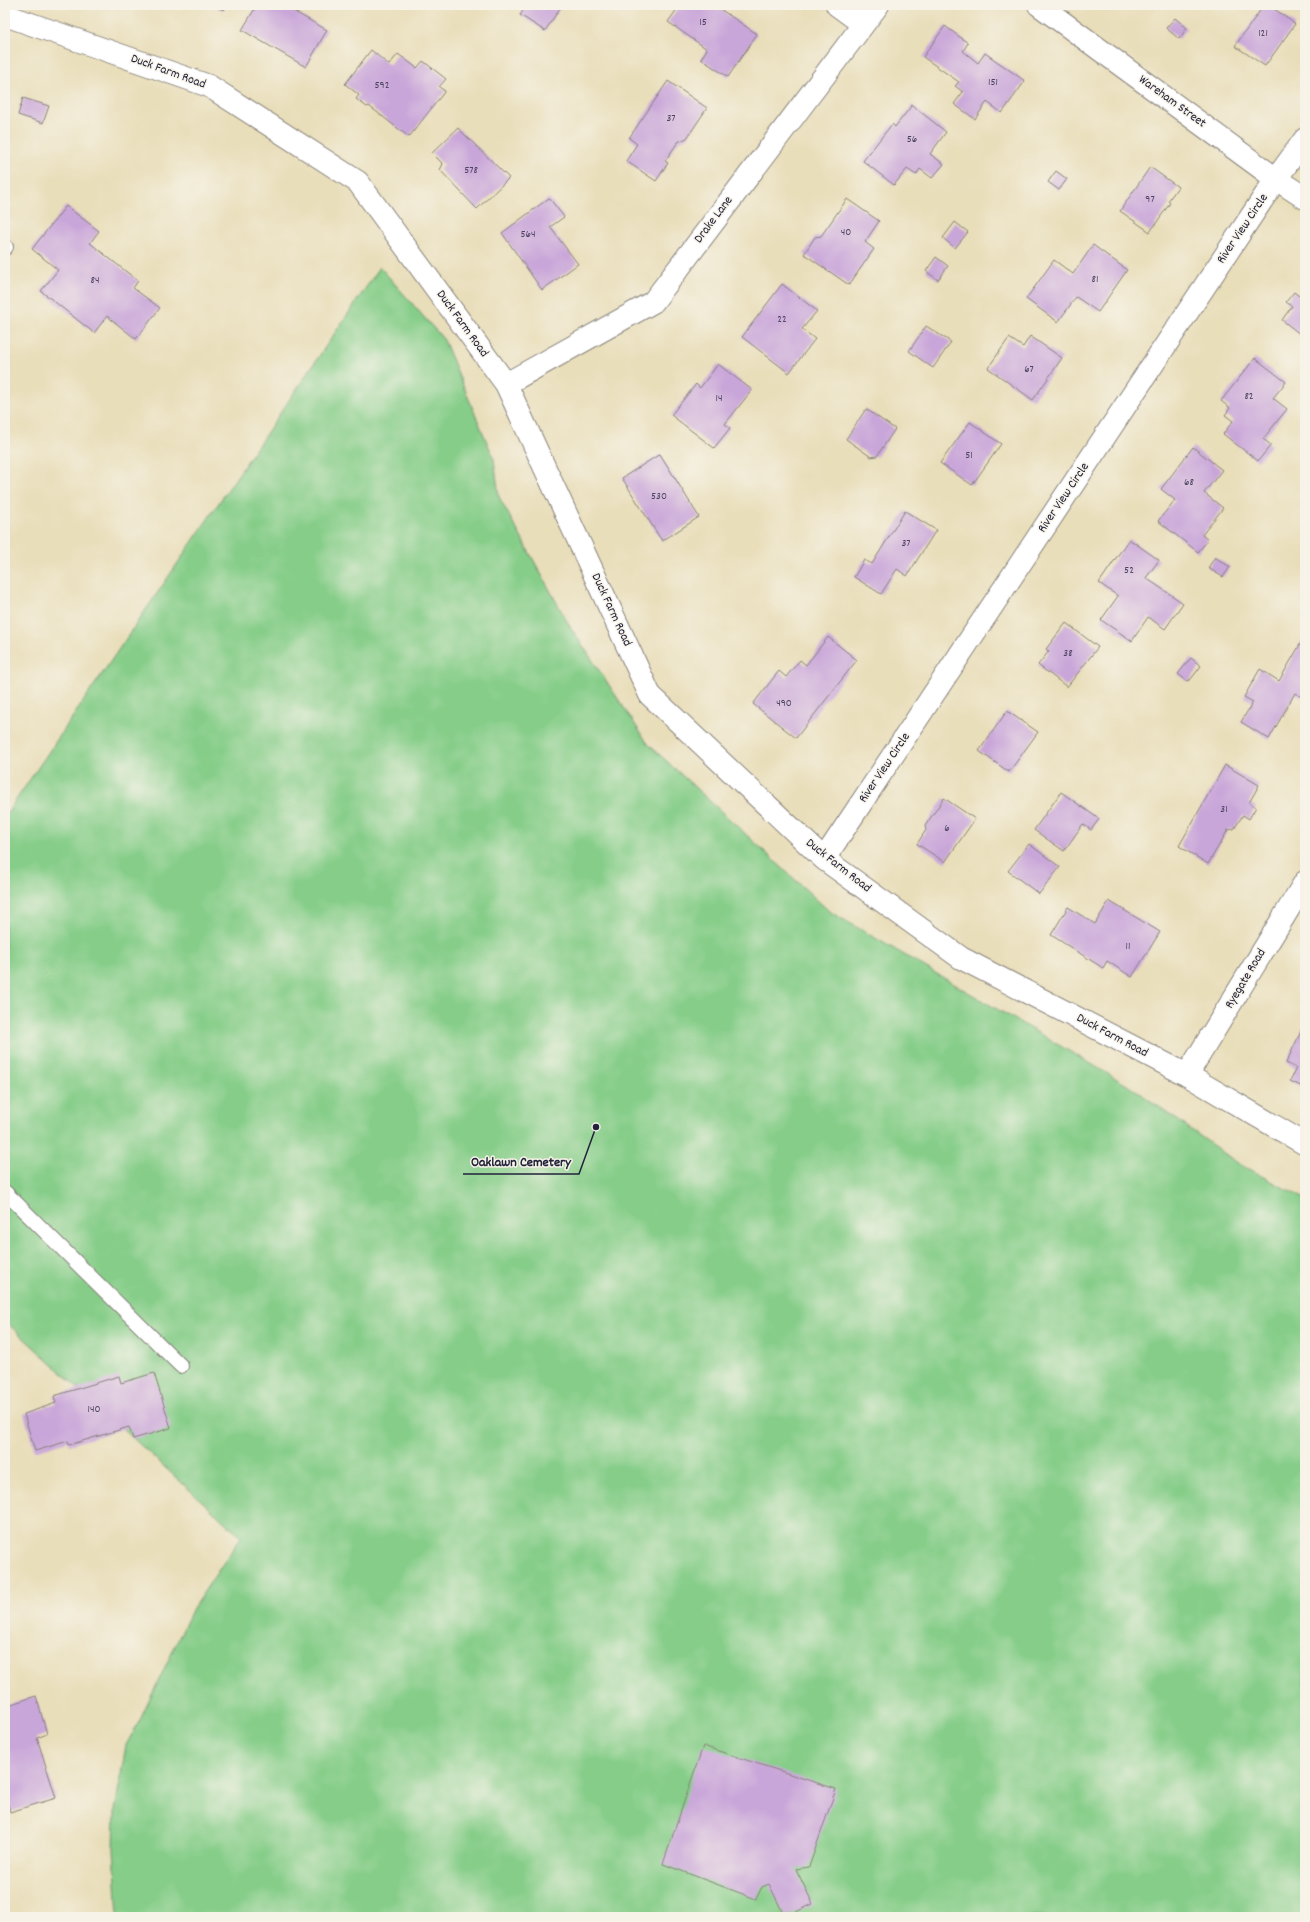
<svg xmlns="http://www.w3.org/2000/svg" width="1310" height="1922" viewBox="0 0 1310 1922" font-family="Dekko,sans-serif">
  <rect width="100%" height="100%" fill="#f7f3e8"/>
  <filter id="ink" filterUnits="userSpaceOnUse"><feTurbulence type="fractalNoise" baseFrequency=".025" numOctaves="2"/><feDisplacementMap in="SourceGraphic" scale="8" xChannelSelector="R" yChannelSelector="G"/><feConvolveMatrix kernelMatrix="1 2 1 2 8 2 1 2 1" color-interpolation-filters="sRGB"/></filter>
  <filter id="wash" filterUnits="userSpaceOnUse"><feTurbulence type="fractalNoise" baseFrequency=".012" numOctaves="4" result="noise"/><feDisplacementMap in="SourceGraphic" scale="16" xChannelSelector="R" yChannelSelector="G"/><feGaussianBlur stdDeviation="0.9" result="paint"/><feColorMatrix in="noise" values="0 0 0 0 0 0 0 0 0 0 0 0 0 0 0 0 0 1.4 0 .05"/><feComposite in="paint" operator="in"/></filter>
  <g filter="url(#wash)">
    <rect width="100%" height="100%" fill="#e9deba"/>
    <path fill="#85cd88" stroke="#547862" d="M380 267 444 340 494 459 499 497 569 625 648 744 829 911 1134 1089 1239 1164 1305 1199V1917H118L114 1849 115 1810 126 1745 140 1720 193 1608 241 1537 5 1321V816Z"/>
    <g id="blocks">
      <path fill="#c9a6d9" d="M211 5H226L224 10Z
        M257 5H288L286 7 327 30 306 67 242 30Z
        M527 5H562L545 31 520 15Z
        M680 5H714L757 34 728 77 701 59 707 49 668 22Z
        M1264 5H1269L1295 24 1265 66 1235 46Z
        M1175 18 1187 28 1179 39 1166 28Z
        M945 26 968 43 963 51 978 63 985 53 1025 81 1002 113 987 102 975 119 954 104 963 92 955 86 959 82 923 57Z
        M371 50 389 65 398 54 417 68 423 61 446 79 439 87 445 91 409 137 369 106 367 107 356 99 359 95 345 84Z
        M668 81 707 108 687 138 678 142 665 161 668 163 656 181 626 161 637 144 629 138Z
        M23 98 49 106 43 123 18 115Z
        M912 105 946 132 930 154 944 164 932 178 920 169 916 175 907 169 894 185 863 161 892 124 895 127Z
        M458 128 509 178 477 209 440 170 443 164 432 153Z
        M1150 167 1178 187 1168 201 1170 203 1150 232 1120 211Z
        M1056 171 1067 179 1059 190 1048 182Z
        M549 198 564 217 550 227 578 264 542 290 502 233Z
        M847 199 879 221 865 242 874 249 849 285 804 254 815 237 821 236Z
        M66 206 99 231 90 243 138 281 133 288 160 308 136 339 107 316 94 333 41 291 58 270 32 249Z
        M955 222 968 232 955 248 943 238Z
        M1093 245 1127 270 1098 312 1076 297 1058 322 1026 299 1054 260 1073 274Z
        M936 257 948 266 938 280 926 271Z
        M782 284 817 311 802 329 815 339 789 373 742 337Z
        M1305 288V338L1282 320 1292 306 1286 302 1294 292 1299 296Z
        M926 326 951 342 933 368 909 351Z
        M1030 336 1062 358 1033 400 988 368 1009 338 1023 347Z
        M1255 358 1286 382 1273 398 1287 409 1263 439 1271 445 1258 461 1223 434 1233 421 1225 415 1230 408 1221 401Z
        M718 364 752 390 725 424 730 428 714 448 671 415 696 384 700 388Z
        M866 409 895 429 877 456 871 457 846 439Z
        M970 422 1001 444 972 485 940 463Z
        M1193 447 1222 470 1204 493 1223 508 1202 535 1208 540 1198 552 1158 521 1175 500 1161 489Z
        M660 454 699 517 662 541 622 478Z
        M905 511 936 530 907 576 897 569 881 594 854 577 864 560 872 564Z
        M1129 539 1159 560 1146 578 1183 603 1165 629 1148 617 1132 641 1101 620 1118 596 1099 583Z
        M1215 557 1230 567 1223 577 1208 568Z
        M1066 623 1098 647 1067 687 1038 665 1049 651 1046 649Z
        M1305 636V699L1295 693 1269 739 1241 722 1253 702 1244 697 1260 669 1279 681Z
        M828 637 857 660 796 738 753 704 779 671 786 677 800 660 806 665Z
        M1191 658 1201 666 1191 679 1187 681 1178 674Z
        M1007 711 1038 732 1009 772 979 751Z
        M1225 765 1259 785 1249 803 1256 807 1249 819 1243 815 1234 829 1228 830 1208 864 1179 846Z
        M1061 792 1099 819 1091 830 1083 824 1064 851 1034 830Z
        M944 798 975 819 945 862 917 844 926 830 925 826Z
        M1029 844 1060 867 1039 894 1008 871Z
        M1109 901 1160 932 1132 977 1107 961 1103 968 1051 935 1068 907 1095 924Z
        M1305 1023V1088L1290 1081 1296 1068 1286 1063Z
        M154 1373 171 1428 133 1439 129 1427 69 1445 68 1441 35 1451 24 1414 56 1403 54 1396 119 1376 121 1383Z
        M36 1696 47 1734 37 1738 56 1798 10 1812 5 1795V1706Z
        M703 1746 836 1789 809 1867 796 1869 813 1904 785 1917 769 1884 762 1887 756 1899 663 1864Z"/>
    </g>
  </g>
  <g filter="url(#ink)">
    <use href="#blocks" fill-opacity="0" stroke="#86807a" stroke-width="1"/>
    <g fill="none" stroke-linecap="round" stroke-linejoin="round">
      <g stroke="#86807a" stroke-width="16">
        <path id="service" d="M5 248 6 247
          M5 1192 181 1366"/>
      </g>
      <g stroke="#86807a" stroke-width="24">
        <path id="minor" d="M837 5 863 24
          M1039 5 1276 179 1305 198
          M5 15 209 86 358 182 506 384 650 695 824 859 961 958 1187 1075 1305 1144
          M506 384 653 302 878 5
          M824 859 1276 179 1305 139
          M1187 1075 1305 882"/>
      </g>
      <use href="#service" stroke="#fff" stroke-width="14"/>
      <use href="#minor" stroke="#fff" stroke-width="22"/>
    </g>
  </g>
  <g text-anchor="middle" dominant-baseline="central" stroke-width="3" stroke-linejoin="round" paint-order="stroke">
    <g font-size="11" fill="#4c4362">
      <text x="703" y="23">15</text>
      <text x="1263" y="34">121</text>
      <text x="993" y="83">151</text>
      <text x="382" y="86">592</text>
      <text x="671" y="119">37</text>
      <text x="912" y="140">56</text>
      <text x="471" y="171">578</text>
      <text x="1150" y="200">97</text>
      <text x="846" y="233">40</text>
      <text x="528" y="235">564</text>
      <text x="1095" y="280">81</text>
      <text x="95" y="281">84</text>
      <text x="782" y="320">22</text>
      <text x="1029" y="370">67</text>
      <text x="1249" y="397">82</text>
      <text x="719" y="399">14</text>
      <text x="969" y="456">51</text>
      <text x="1189" y="483">68</text>
      <text x="659" y="497">530</text>
      <text x="906" y="544">37</text>
      <text x="1129" y="571">52</text>
      <text x="1068" y="654">38</text>
      <text x="784" y="704">490</text>
      <text x="1224" y="810">31</text>
      <text x="947" y="829">6</text>
      <text x="1128" y="947">11</text>
      <text x="94" y="1410">140</text>
    </g>
    <g font-size="13" fill="#22223b" stroke="#f7f3e8">
      <text transform="translate(168 72) rotate(20)">Duck Farm Road</text>
      <text transform="translate(1172 102) rotate(36)">Wareham Street</text>
      <text transform="translate(714 220) rotate(-53)">Drake Lane</text>
      <text transform="translate(1243 229) rotate(-56)">River View Circle</text>
      <text transform="translate(462 324) rotate(54)">Duck Farm Road</text>
      <text transform="translate(1064 498) rotate(-56)">River View Circle</text>
      <text transform="translate(611 610) rotate(65)">Duck Farm Road</text>
      <text transform="translate(885 768) rotate(-56)">River View Circle</text>
      <text transform="translate(838 866) rotate(38)">Duck Farm Road</text>
      <text transform="translate(1246 979) rotate(-59)">Ryegate Road</text>
      <text transform="translate(1112 1036) rotate(28)">Duck Farm Road</text>
    </g>
  </g>
  <path fill="none" stroke="#22223b" stroke-width="1.5" d="M596 1127L579 1174H463"/>
  <circle fill="#22223b" stroke="#f7f3e8" stroke-width="1.5" cx="596" cy="1127" r="4"/>
  <g font-size="14" text-anchor="middle" font-weight="bold" fill="#22223b" stroke="#f7f3e8" stroke-width="3" stroke-linejoin="round" paint-order="stroke">
    <text x="521" y="1166">Oaklawn Cemetery</text>
  </g>
  <rect width="1310" height="1922" fill="none" stroke="#f7f3e8" stroke-width="20"/>
</svg>
